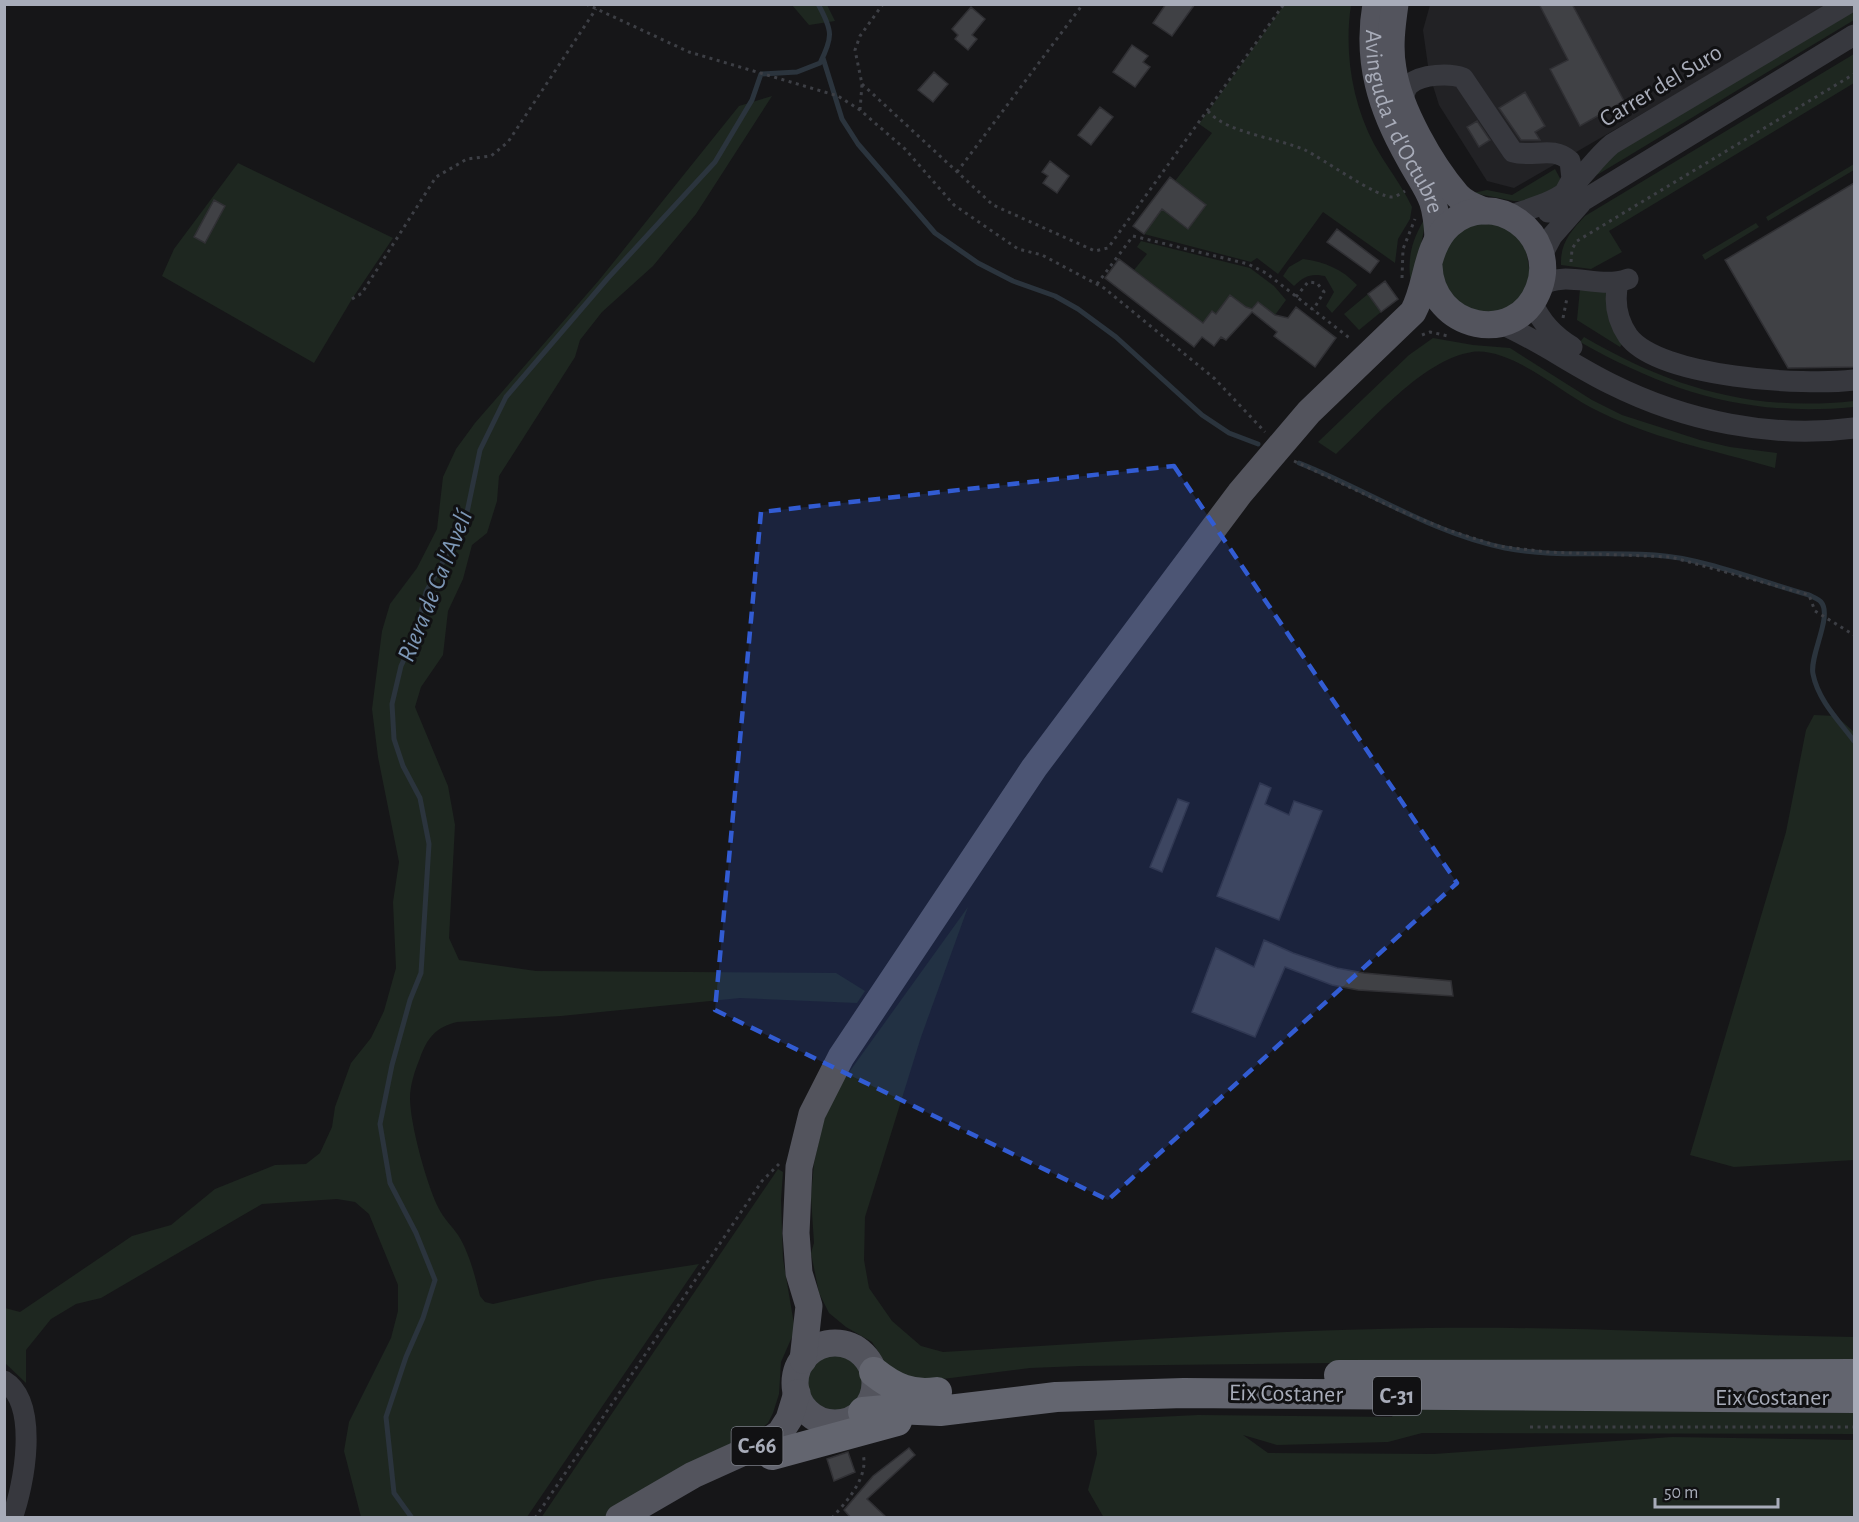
<svg xmlns="http://www.w3.org/2000/svg" width="1859" height="1522" viewBox="0 0 1859 1522" font-family="'Alegreya Sans',sans-serif">
  <rect width="100%" height="100%" fill="#161618"/>
  <path fill="#222225" d="M1430 5H1830L1514 188 1487 181 1439 105 1429 73 1423 30Z"/>
  <path fill="#1e2720" d="M792 5H827L835 21 809 25Z
    M1284 5H1351C1344 52 1352 102 1374 144 1386 166 1402 185 1412 207L1410 219 1398 239 1395 263 1323 212 1278 274 1257 258 1251 262 1144 234 1162 209 1188 229 1206 205 1175 181 1212 133 1199 124Z
    M1854 10V20L1582 184 1598 163Z
    M1854 54V83L1609 231 1622 252 1591 269 1561 265C1560 243 1571 231 1585 216Z
    M772 96 696 214 653 266 602 312 580 340 575 357 499 476 497 501 487 533 472 545 463 579 448 611 443 655 421 687 415 707 448 786 455 825 449 938 459 960 536 971 836 973 865 991 857 1003 740 998 561 1016 457 1022C436 1027 427 1038 420 1058 415 1070 410 1085 410 1098 410 1124 427 1186 439 1209 444 1219 452 1226 458 1235 469 1252 475 1276 480 1296L485 1302 493 1304 597 1280 699 1264 527 1517H361L344 1451 349 1422 391 1338 398 1311V1285L369 1214 355 1202 337 1199 262 1204 101 1298 76 1304 51 1319 26 1350V1383L5 1363V1308L20 1312 132 1236 171 1225 215 1189 275 1165 306 1164 320 1153 332 1127 335 1107 351 1063 371 1038 384 1011 396 968 393 902 399 862 378 757 372 709 382 631 390 604 417 568 437 529 443 477 456 449 475 423 600 279 739 106Z
    M238 163 393 238 352 299 314 363 162 276 174 249Z
    M1854 164V170L1768 221 1766 217Z
    M1555 169 1563 184 1534 202 1514 201 1473 193 1487 190 1512 195Z
    M1427 215 1412 289C1406 260 1411 240 1427 215Z
    M1483 218 1524 236 1531 281C1525 289 1518 301 1510 306 1470 331 1423 279 1444 244 1451 233 1472 225 1483 218Z
    M1756 223 1759 227 1705 260 1702 255Z
    M1141 241 1250 268 1274 286 1286 300 1275 315 1258 302 1251 311 1216 314 1212 311 1203 323 1134 270 1147 254 1137 247Z
    M1303 259C1325 262 1342 269 1357 285L1332 313 1326 306 1334 292 1325 276C1311 273 1304 276 1294 286L1283 276 1289 267Z
    M1580 289 1610 292 1623 343 1620 347 1577 320Z
    M1368 294 1381 312 1359 330 1344 314Z
    M1584 337C1672 388 1752 412 1854 401V407C1749 417 1671 393 1580 342Z
    M1433 338 1473 345 1510 348 1592 400 1622 415 1700 440 1730 447 1777 453 1775 468C1713 450 1648 438 1590 407 1558 390 1510 347 1472 352 1422 360 1372 421 1336 454L1318 442 1409 355Z
    M1814 715 1836 716 1854 732V1160L1734 1167 1690 1155 1786 832 1806 730Z
    M968 907 921 1037 865 1217 864 1260 869 1288 892 1321 921 1346 943 1352C1105 1342 1266 1330 1428 1328 1571 1326 1712 1335 1854 1337V1360H1587L1080 1366 1030 1368 919 1382 888 1367 872 1342 846 1327 829 1313 819 1293 811 1253 814 1243 811 1197 814 1163 823 1122 837 1089Z
    M778 1169 783 1172 781 1200 783 1259 795 1330 781 1362 779 1394 773 1413 768 1423 753 1436 606 1517 541 1518Z
    M807 1381a29 29 0 1 1 58 0a29 29 0 1 1-58 0Z
    M1396 1409 1854 1413V1434L1422 1433 1388 1442 1277 1445 1243 1435 1268 1453 1434 1454 1672 1437 1854 1440V1517L1104 1518 1088 1490 1097 1454 1094 1420 1198 1415 1392 1417Z"/>
  <g fill="none" stroke-linecap="round" stroke-linejoin="round">
    <path stroke="#2b343d" stroke-width="5" d="M823 58 842 119 858 144 935 233 978 263 1013 281 1055 296 1078 309 1116 337 1202 415 1229 433 1258 444
      M1299 463C1368 490 1431 533 1505 548 1554 558 1606 551 1655 555 1703 558 1762 582 1809 595 1813 597 1819 599 1821 602 1833 616 1809 656 1813 674 1818 700 1839 721 1854 741
      M412 1518 394 1493 386 1417 406 1357 423 1318 435 1280 416 1233 390 1183 380 1124 392 1065 410 1000 421 973 429 844 420 798 403 766 394 739 392 704 401 666 415 636 426 592 465 522 480 450 506 397 608 278 715 162 752 100 761 74 797 72 820 63C833 37 833 31 818 4"/>
  </g>
  <path fill="#404145" stroke="#303034" stroke-width="1.5" d="M1166 4H1195L1172 36 1153 23Z
    M1539 4H1572L1624 101 1580 126 1550 69 1568 60Z
    M971 7 985 19 972 35 977 39 968 50 955 39 958 35 952 29Z
    M1132 45 1148 56 1143 62 1150 67 1135 87 1113 72Z
    M934 72 948 84 933 102 918 90Z
    M1525 92 1545 126 1535 132 1540 140H1521L1499 108Z
    M1100 107 1113 117 1091 145 1078 135Z
    M1477 121 1490 140 1479 147 1467 127Z
    M1050 161 1069 176 1057 193 1043 183 1048 176 1042 172Z
    M1170 177 1206 205 1188 229 1162 209 1144 234 1133 226Z
    M1854 183V367L1788 368 1725 260Z
    M214 200 225 206 205 243 194 237Z
    M1337 229 1379 261 1370 273 1327 242Z
    M1119 259 1203 323 1212 311 1216 314 1230 295 1246 307 1252 309 1258 302 1275 315 1288 318 1296 307 1336 338 1315 367 1274 336 1277 332 1252 312 1226 340 1221 337 1214 346 1202 337 1194 347 1105 278Z
    M1385 281 1398 299 1381 312 1368 294Z
    M1260 783 1271 788 1265 804 1289 815 1294 801 1322 811 1279 920 1217 896Z
    M1178 799 1189 803 1162 872 1150 867Z
    M1264 940 1293 953 1337 968 1364 973 1451 981 1453 996 1358 990 1332 985 1285 967 1255 1037 1192 1012 1216 948 1254 967Z
    M909 1448 915 1455 867 1499 887 1518H851L844 1510 873 1476Z
    M848 1452 855 1472 834 1481 827 1459Z"/>
  <g fill="none" stroke-linecap="round" stroke-linejoin="round">
    <path stroke="#3d3f45" stroke-width="3" stroke-dasharray="3 4.5" stroke-linecap="butt" d="M586 4 689 52 838 96 860 110 905 149 954 205 1018 249 1042 255 1104 288 1215 379 1265 432
      M862 84 993 205 1095 251 1108 248 1284 4
      M860 110 862 84 855 50 860 36 883 4
      M1208 111C1226 133 1278 138 1305 150 1322 158 1379 199 1393 197 1397 196 1402 193 1405 191
      M957 172 1083 4
      M1571 262 1572 249 1577 241 1854 74
      M1402 278 1403 249 1415 219
      M1097 284 1133 236 1248 264 1266 273 1352 340
      M1296 297 1308 282 1317 283 1324 292 1313 310
      M352 299 362 293 436 177 467 159 491 156 508 142 596 9
      M1563 318 1567 298
      M1422 335 1430 332 1448 336
      M1294 461 1396 509 1448 530 1498 546 1547 552 1671 557 1809 595 1815 611 1854 635
      M1530 1427H1854
      M535 1518 762 1181 779 1164
      M832 1518C847 1501 869 1477 863 1454"/>
    <path stroke="#37383e" stroke-width="21" d="M1402 102C1404 96 1405 88 1410 84 1422 74 1450 73 1463 78L1513 152C1533 158 1553 145 1570 161L1572 179 1565 192
      M1548 212 1584 200 1854 35
      M1509 216C1528 209 1550 204 1566 192 1583 178 1594 159 1612 144L1847 4
      M1542 255 1552 236 1581 203
      M1618 283C1614 301 1617 320 1628 336 1659 378 1805 386 1854 380
      M1540 286C1567 269 1598 290 1628 279
      M1532 302C1541 322 1553 335 1572 347
      M1499 323C1539 340 1572 365 1611 384 1685 421 1772 439 1854 428
      M4 1381C40 1403 24 1486 12 1518"/>
    <g stroke="#53545d" stroke-width="27">
      <path id="s1" d="M1376 4C1366 61 1381 109 1409 158 1428 193 1436 195 1438 238"/>
      <path d="M1395 4C1392 25 1389 48 1393 69 1399 109 1431 165 1457 195 1465 204 1475 207 1485 211"/>
      <circle cx="835" cy="1383" r="40"/>
      <path d="M803 1360 809 1306 799 1273 796 1233 799 1167 812 1114 841 1057 1034 768 1240 493 1309 412 1413 312C1428 285 1425 247 1449 225 1493 186 1559 234 1539 288 1517 348 1431 330 1429 266"/>
      <path d="M619 1518 693 1475 768 1441 780 1433 789 1419 797 1393"/>
    </g>
    <path stroke="#63656f" stroke-width="30" d="M874 1372C894 1388 912 1396 937 1392
      M1339 1375 1854 1374
      M863 1412 896 1409 940 1411 1056 1397 1184 1393 1854 1398
      M772 1455 897 1421"/>
  </g>
  <path fill="#325cd3" fill-opacity="0.2" stroke="#325cd3" stroke-width="4.5" stroke-dasharray="12 8" stroke-linejoin="round" d="M1174 466 1457 883 1108 1200 715 1010 761 512Z"/>
  <g text-anchor="middle" dominant-baseline="central" stroke-width="6" stroke-linejoin="round" paint-order="stroke">
    <g fill="#111113" stroke="#7b7e87" stroke-width="1.5">
      <rect x="1373" y="1377" width="48" height="38" rx="4.5"/>
      <rect x="731.5" y="1427" width="51" height="38" rx="4.5"/>
    </g>
    <g font-size="22" font-weight="bold" fill="#a8acb9">
      <text x="1397" y="1396">C-31</text>
      <text x="757" y="1446">C-66</text>
    </g>
    <g font-size="24" fill="#a8acb9" stroke="#111113">
      <text transform="translate(1661 86) rotate(-31)">Carrer del Suro</text>
      <text stroke="none"><textPath href="#s1" startOffset="124">Avinguda 1 d'Octubre</textPath></text>
      <text transform="translate(1286 1394) rotate(1)">Eix Costaner</text>
      <text x="1772" y="1398">Eix Costaner</text>
    </g>
    <g font-size="26" font-style="italic" fill="#7d97b6" stroke="#111113">
      <text transform="translate(435 586) rotate(-68)">Riera de Ca l'Avelí</text>
    </g>
  </g>
  <rect width="1859" height="1522" fill="none" stroke="#a8acb9" stroke-width="12"/>
  <path d="M1655 1498v9h123v-9" fill="none" stroke="#a8acb9" stroke-width="3"/>
  <text x="1664" y="1498" font-size="18" fill="#a8acb9" stroke="#111113" stroke-width="4.5" paint-order="stroke">50 m</text>
</svg>
